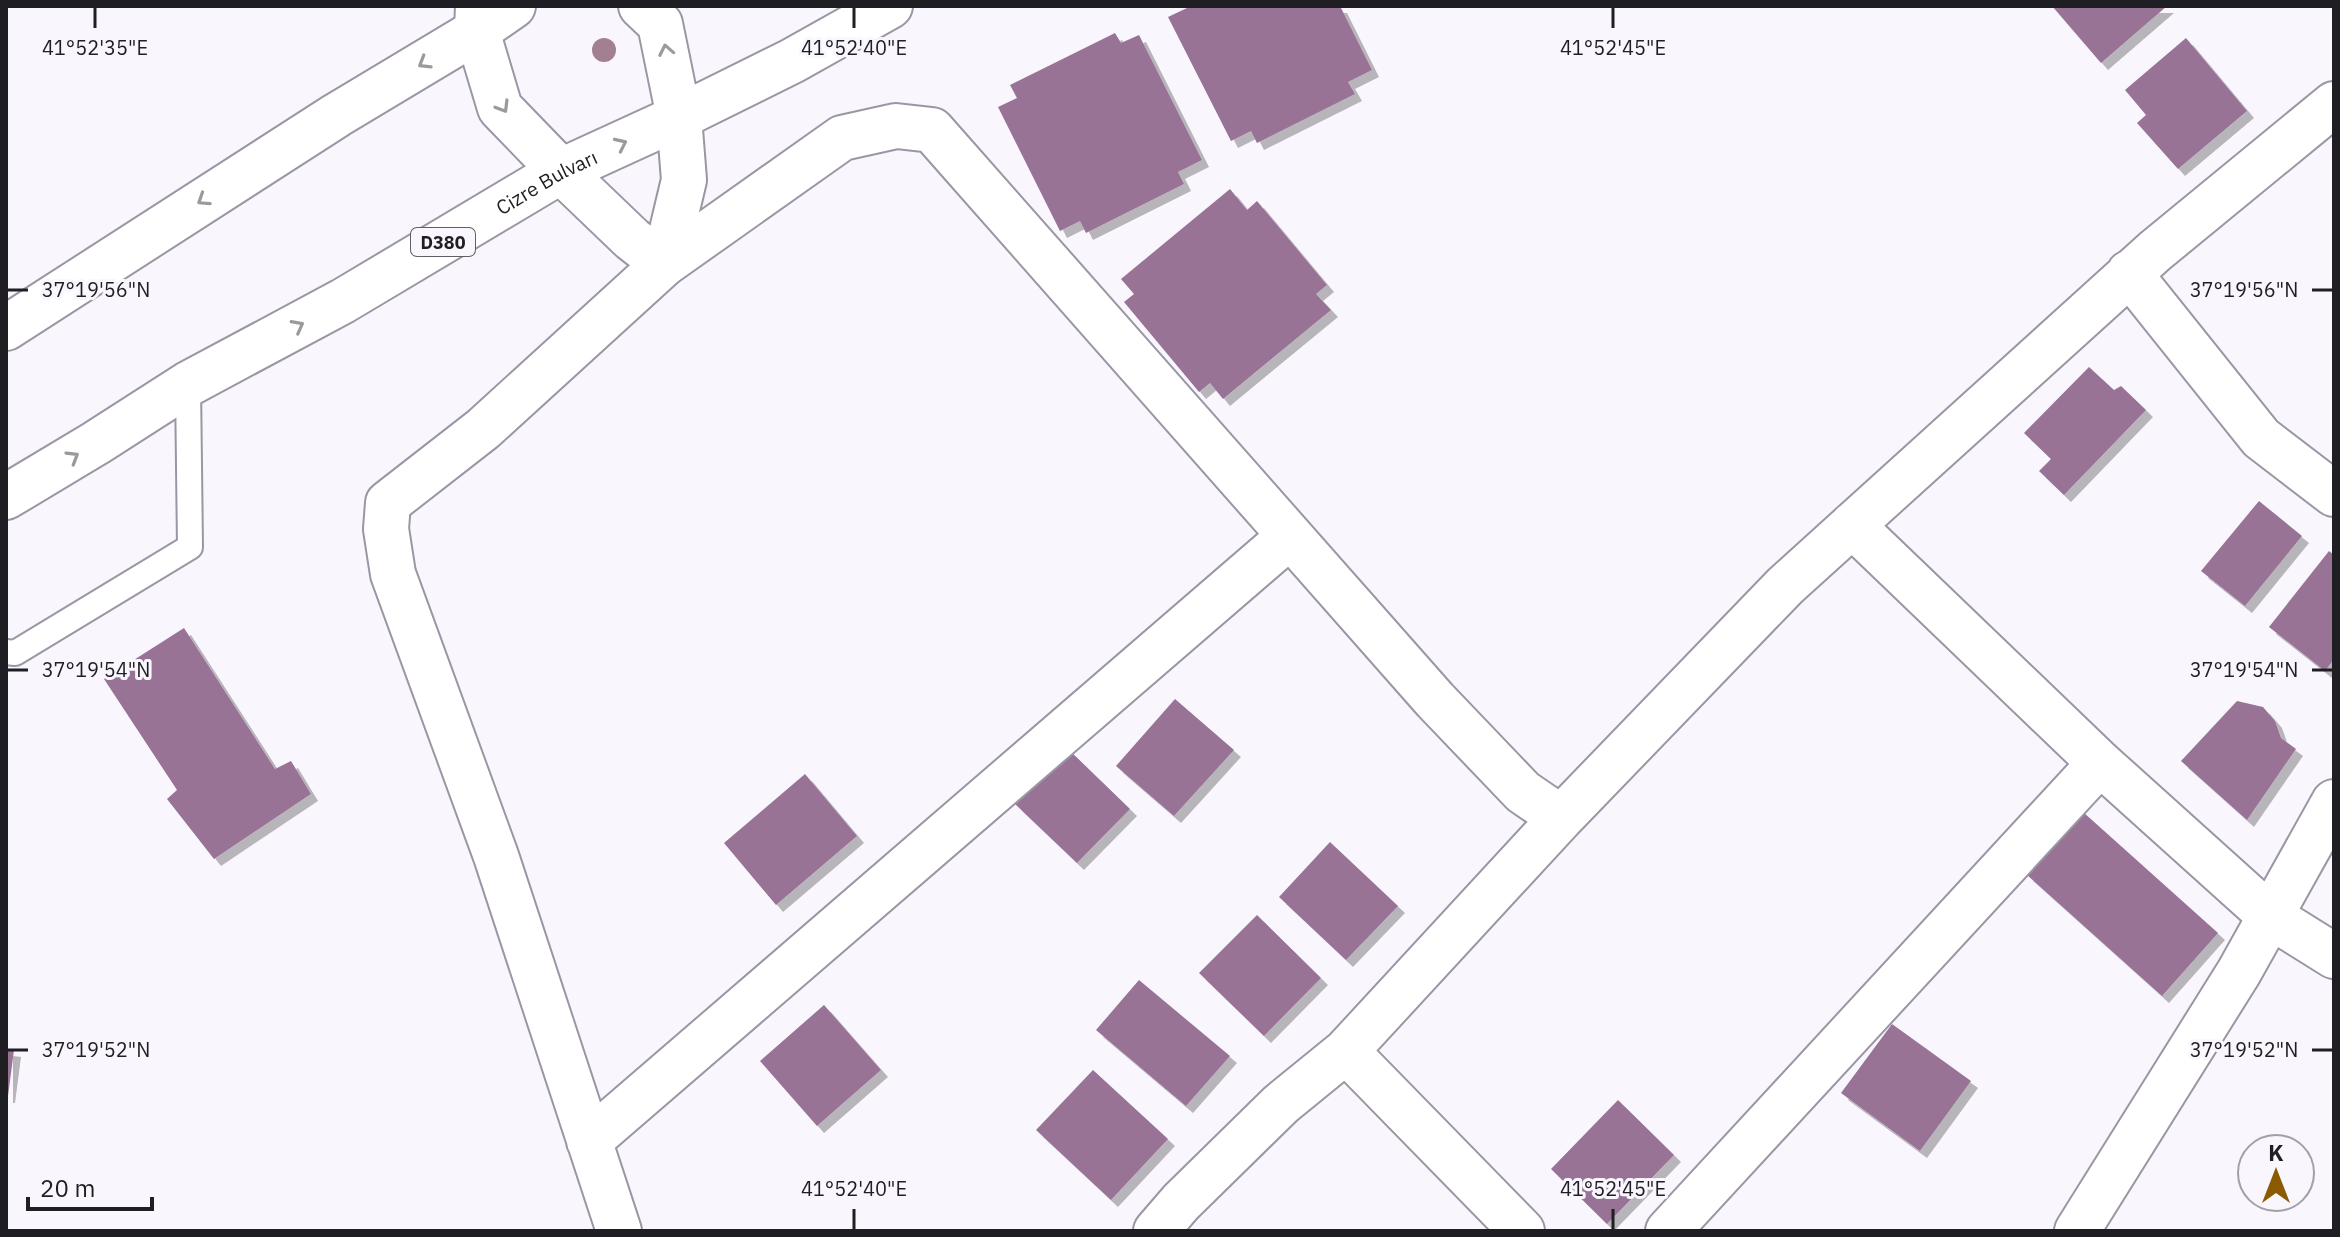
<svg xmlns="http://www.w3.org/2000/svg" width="2340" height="1237" viewBox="0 0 2340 1237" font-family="'IBM Plex Sans',sans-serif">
  <defs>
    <filter id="shadow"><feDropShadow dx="7" dy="7" stdDeviation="0" flood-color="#0004"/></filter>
  </defs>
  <rect width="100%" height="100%" fill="#f9f6fe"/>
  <path fill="#987396" filter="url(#shadow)" d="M1186 6H1340L1372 70 1348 82 1355 94 1257 143 1251 131 1231 141 1168 17 1187 8Z
    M2052 6H2167L2101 63Z
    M1115 33 1121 43 1139 35 1202 160 1178 172 1184 184 1086 233 1080 221 1060 231 998 107 1017 98 1010 85Z
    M2186 38 2247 111 2178 169 2137 123 2146 115 2125 90Z
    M1230 189 1247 210 1257 201 1327 285 1316 294 1331 310 1223 399 1210 383 1199 392 1124 302 1134 294 1121 279Z
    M2089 367 2114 390 2121 386 2146 410 2064 495 2039 471 2051 459 2024 433Z
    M2259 501 2302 536 2245 606 2201 571Z
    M2329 551 2334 555V659L2325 671 2269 627Z
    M184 628 275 769 291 761 311 794 214 859 167 799 177 790 104 679Z
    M1175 699 1234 750 1174 816 1116 766Z
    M2237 701 2263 707 2275 721 2281 738 2296 749 2247 820 2181 761Z
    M1068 749 1130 809 1077 863 1015 804Z
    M805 774 857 836 776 905 724 843Z
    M2083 812 2218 933 2162 996 2026 874Z
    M1330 842 1398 906 1346 960 1279 897Z
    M1257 915 1321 978 1264 1036 1199 973Z
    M1139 980 1230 1056 1186 1106 1096 1030Z
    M824 1005 881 1070 817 1126 760 1061Z
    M1892 1024 1971 1081 1920 1151 1841 1093Z
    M6 1049 14 1050 8 1096H6Z
    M1093 1070 1168 1139 1111 1200 1036 1130Z
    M1618 1100 1674 1155 1607 1224 1551 1169Z"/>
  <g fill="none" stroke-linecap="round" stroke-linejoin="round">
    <g stroke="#9b96a3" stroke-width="28">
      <path id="lane" d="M6 652 15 653 190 547 188 384"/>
    </g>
    <g stroke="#9b96a3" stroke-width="48">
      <path id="street" d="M2129 273 2261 438 2334 494
        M1852 525 2100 763 2270 916 2334 956
        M1346 1051 1522 1231
        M589 1141 1290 536
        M619 1231 496 856 393 574 386 529 388 503 483 429 664 264 842 138 896 126 932 130 1435 700 1523 792 1561 818
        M1156 1231 1181 1202 1281 1104 1346 1051 1561 818 1785 586 2155 251 2334 104
        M1668 1231 2100 763
        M2077 1231 2239 972 2334 802"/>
    </g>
    <g stroke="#9b96a3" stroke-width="48">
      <path id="secondary" d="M478 6 477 31 500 108 561 171 632 239 664 264 684 180 679 117 660 24 641 6"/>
    </g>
    <g stroke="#9b96a3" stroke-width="48">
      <g id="primary">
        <path d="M6 328 337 115 477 31 513 6"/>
        <path id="s1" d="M6 497 96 443 188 384 343 301 561 171 679 117 792 61 890 6"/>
      </g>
    </g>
    <use href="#lane" stroke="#fff" stroke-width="24"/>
    <use href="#street" stroke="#fff" stroke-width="44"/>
    <use href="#secondary" stroke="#fff" stroke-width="44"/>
    <use href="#primary" stroke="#fff" stroke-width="44"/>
  </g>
  <circle fill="#a37f92" cx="604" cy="50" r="12"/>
  <defs><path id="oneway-chevron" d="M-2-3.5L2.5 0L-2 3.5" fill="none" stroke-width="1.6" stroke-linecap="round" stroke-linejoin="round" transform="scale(2)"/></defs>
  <g stroke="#9a9a9c">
    <use href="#oneway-chevron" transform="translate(666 50) rotate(-101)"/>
    <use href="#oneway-chevron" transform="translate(424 63) rotate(149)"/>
    <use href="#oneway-chevron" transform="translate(503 107) rotate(59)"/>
    <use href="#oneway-chevron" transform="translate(621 144) rotate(-25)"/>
    <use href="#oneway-chevron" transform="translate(203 200) rotate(147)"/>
    <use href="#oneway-chevron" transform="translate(298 326) rotate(-28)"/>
    <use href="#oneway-chevron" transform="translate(73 457) rotate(-31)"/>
  </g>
  <path fill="none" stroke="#1f1e22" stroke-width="3" d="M95 8V28M854 8V28M1613 8V28M8 290H28M2312 290H2332M8 670H28M2312 670H2332M8 1050H28M2312 1050H2332M854 1209V1229M1613 1209V1229"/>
  <g text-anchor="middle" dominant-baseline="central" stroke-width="6" stroke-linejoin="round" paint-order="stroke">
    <rect fill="#f9f6fe" stroke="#605f64" stroke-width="2" x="411" y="228" width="64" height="28" rx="6"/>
    <g font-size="18" font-weight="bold" fill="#1f1e22">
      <text x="443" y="242">D380</text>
    </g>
    <g font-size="20" fill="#1f1e22" stroke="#f9f6fe">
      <text stroke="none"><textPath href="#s1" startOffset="626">Cizre Bulvarı</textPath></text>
    </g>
  </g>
  <g font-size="20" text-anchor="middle" fill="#1f1e22" stroke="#f9f6fe" stroke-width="6" stroke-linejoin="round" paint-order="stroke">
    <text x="95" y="55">41°52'35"E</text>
    <text x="854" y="55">41°52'40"E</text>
    <text x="1613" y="55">41°52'45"E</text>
    <text x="96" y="297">37°19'56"N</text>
    <text x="2244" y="297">37°19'56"N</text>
    <text x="96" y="677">37°19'54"N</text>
    <text x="2244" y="677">37°19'54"N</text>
    <text x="96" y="1057">37°19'52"N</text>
    <text x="2244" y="1057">37°19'52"N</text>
    <text x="854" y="1196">41°52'40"E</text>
    <text x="1613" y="1196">41°52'45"E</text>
  </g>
  <rect width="2340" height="1237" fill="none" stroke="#1f1e22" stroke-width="16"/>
  <g transform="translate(2276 1173)"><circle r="38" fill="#f9f6fe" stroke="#a2a0a6" stroke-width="2"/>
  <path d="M0-6L14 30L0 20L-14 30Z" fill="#8a5b00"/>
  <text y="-12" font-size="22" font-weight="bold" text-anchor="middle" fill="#1f1e22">K</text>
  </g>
  <path d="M28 1197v12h124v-12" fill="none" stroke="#1f1e22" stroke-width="4"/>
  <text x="40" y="1197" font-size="24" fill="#1f1e22" stroke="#f9f6fe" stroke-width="6" paint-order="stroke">20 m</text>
</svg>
